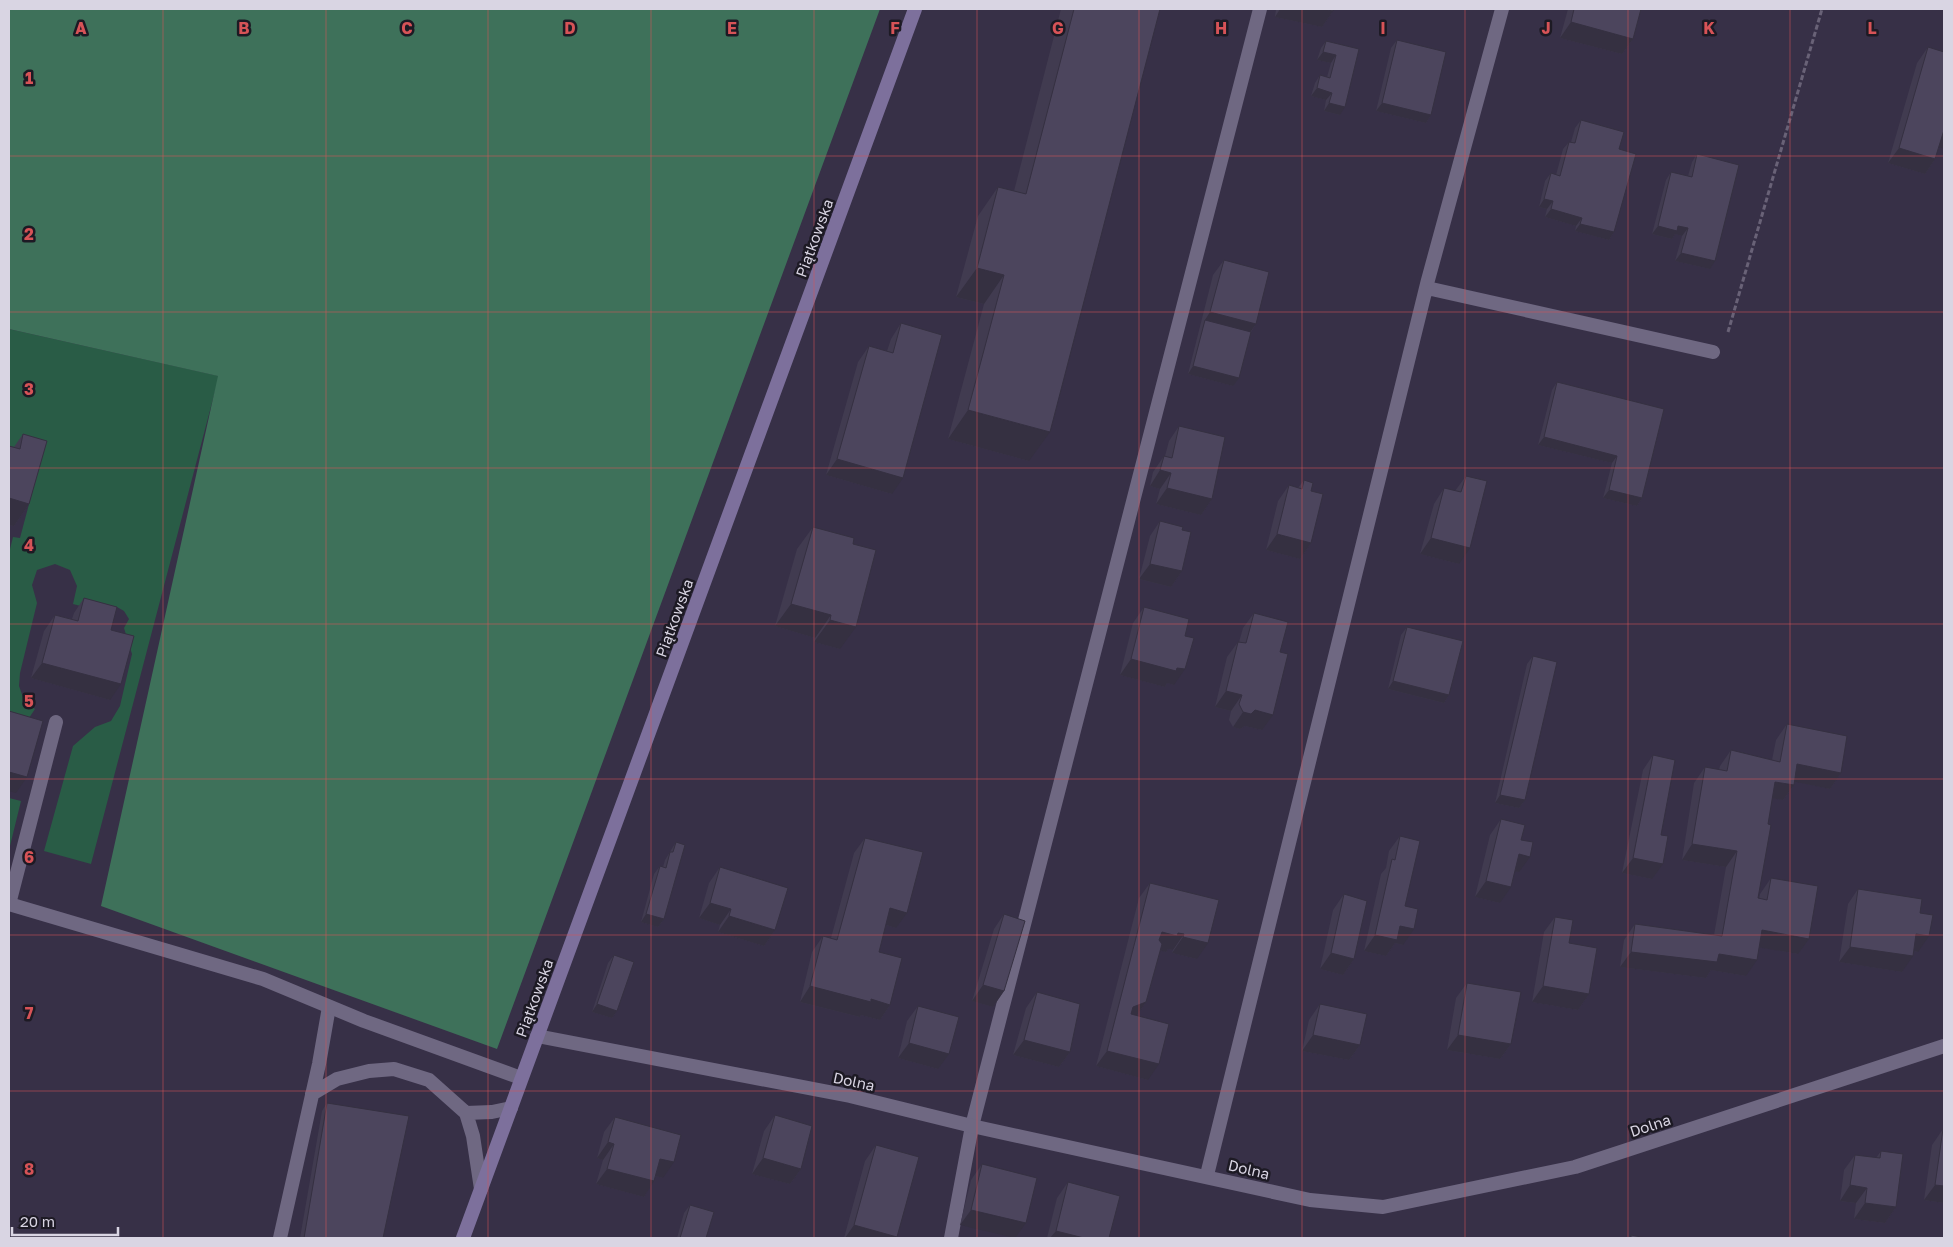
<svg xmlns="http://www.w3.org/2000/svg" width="1953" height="1247" viewBox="0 0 1953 1247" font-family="'Golos Text',sans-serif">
  <rect width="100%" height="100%" fill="#373047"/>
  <path fill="#295c46" d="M9 329 219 376 91 864 44 851 73 746 95 727 111 721 120 706 132 654 124 628 129 619 124 611 117 607 107 613 73 604 77 586 70 570 55 564 37 570 32 585 37 603 20 673 19 686 24 700 35 709 23 727 9 723V553L13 537 20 538 41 459 9 451Z
    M9 798 21 801 9 850Z"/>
  <path fill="#3e715a" d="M9 9H880L497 1049 101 906 218 376 9 329Z"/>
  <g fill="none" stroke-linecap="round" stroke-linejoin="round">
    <path stroke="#696277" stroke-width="3" stroke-dasharray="5 2.5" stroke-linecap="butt" d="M1728 332 1822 9"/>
    <path stroke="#6f6882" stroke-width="14" d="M1427 288 1713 352
      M9 904 56 722
      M312 1094 337 1079 369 1071 394 1069 429 1080 466 1113 473 1136 481 1189
      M466 1113 492 1112 511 1108
      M1207 1175 1428 280 1502 9
      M280 1238 319 1064 329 1007
      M951 1238 972 1126 1260 9"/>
    <path stroke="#6f6882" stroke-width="14" d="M9 904 263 979 364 1021 521 1078
      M537 1036 850 1096 972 1126 1310 1200 1383 1207 1575 1167 1944 1046"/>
    <path stroke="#7d709c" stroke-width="14" d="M463 1238 915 9"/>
  </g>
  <path fill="#413b50" d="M1061 9H1160L1029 461 948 439 984 304 956 297 978 216 998 187 1014 191Z
    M1276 9H1333V11L1322 27 1275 17Z
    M1568 9H1641L1633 39 1622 54 1560 38Z
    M1397 40 1431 115 1426 123 1376 111 1391 48Z
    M1326 41 1359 49 1340 115 1324 111 1326 100 1311 96 1315 83 1320 75 1327 77 1331 63 1317 60 1321 48Z
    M1928 47 1939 147 1935 159 1925 174 1888 163 1917 63Z
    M1581 120 1619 149 1614 232 1609 240 1575 231 1576 226 1545 217 1547 209 1539 207 1545 181 1551 173 1556 175 1563 149 1569 142H1571L1575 128Z
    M1697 154 1710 269 1675 261 1682 236 1675 234 1672 239 1652 234 1666 180 1671 172 1688 176 1692 162Z
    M1224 260 1256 324 1251 332 1233 386 1188 374 1213 275Z
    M901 323 892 494 826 475 858 362 869 346 887 351 891 339Z
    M1557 382 1664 409 1642 498 1637 506 1603 498 1612 463 1538 445 1552 390Z
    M1179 426 1212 499 1201 515 1156 504 1160 489 1150 486 1153 472 1164 456H1165L1169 441Z
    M23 434 29 504 14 526 9 525V446L14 447Z
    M1466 476 1459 564 1420 554 1434 504 1444 488 1455 491Z
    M1304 480 1311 491V543L1300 559 1266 550 1278 501 1289 485 1298 488Z
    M1160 521 1182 530V571L1171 587 1139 579 1150 536Z
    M813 527 853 544 840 649 814 642 815 638 775 626 797 549Z
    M84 598 111 630 110 700 31 678 44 631 55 615 72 619 74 613Z
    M1144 607 1174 685 1167 683 1165 687 1120 675 1133 623Z
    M1254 613 1280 652 1262 730 1245 726 1240 729 1233 727 1229 720 1231 711 1215 707 1227 657 1238 642H1239L1243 628Z
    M1407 627 1449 695 1444 703 1388 689 1401 635Z
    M1533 656 1525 800 1519 808 1495 803 1527 664Z
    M1787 724 1841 773 1830 789 1794 781V785L1783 800 1772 798 1768 824 1758 898 1759 899 1760 894 1771 878 1798 954 1759 947 1746 976 1711 970 1706 978 1620 967 1624 940 1635 924 1714 935 1726 867 1682 860 1694 783 1705 767 1719 770 1720 766 1731 750 1772 760 1776 740Z
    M1653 755 1652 879 1622 873 1643 770Z
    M1501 819 1521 840 1519 872 1515 871 1500 903 1475 897 1490 835Z
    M1400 836 1405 906 1403 945 1395 943 1386 956 1364 951 1381 874 1386 868 1389 851Z
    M865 838 896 928 886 925 879 952 890 1005 880 1020 861 1015 860 1017 800 1002 812 952 823 936 831 938 854 853Z
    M676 842 664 919 658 927 641 922 654 874 660 866 663 867 665 860Z
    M720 867 775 930 764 946 718 932 720 925 699 918 709 883Z
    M1150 883 1219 900 1197 959 1172 953 1173 950 1168 949 1166 952 1160 950 1146 1002 1137 1015 1148 1080 1096 1066 1139 898Z
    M1858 889 1920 913 1918 952 1914 951 1902 972 1839 962 1848 904Z
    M1344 894 1354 959 1343 975 1320 969 1333 910Z
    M1004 914V991L993 1007 972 1001 994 929Z
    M1555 917 1569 943 1589 994 1578 1010 1532 1002 1544 932Z
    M614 955 617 1011 612 1018 592 1012 608 963Z
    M1467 983 1511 1044 1500 1059 1447 1050 1456 998Z
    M1037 992 1070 1052 1059 1067 1013 1055 1026 1008Z
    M1320 1004 1360 1045 1349 1060 1302 1051 1309 1020Z
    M918 1006 938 1069 898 1058 907 1021Z
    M327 1103 383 1238H300L322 1111Z
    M775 1115 801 1169 790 1184 752 1174 764 1131Z
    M615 1117 663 1178 656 1176 644 1197 596 1184 603 1160 597 1158 604 1132Z
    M1943 1129H1944V1203L1924 1200 1932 1145Z
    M876 1145 897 1237 896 1238H844L865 1161Z
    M1881 1151 1896 1207 1885 1223 1854 1219 1856 1203 1840 1201 1844 1170 1855 1155 1876 1158Z
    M982 1164 1037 1178 960 1225 971 1180Z
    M1068 1182 1109 1238H1047L1057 1198Z
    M690 1205 706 1238H677L684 1213Z"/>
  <path fill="#353041" d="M1280 9H1321L1333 11 1322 27 1275 17Z
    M1571 22 1633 39 1622 54 1560 38Z
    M1323 52 1336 55 1331 63 1317 60Z
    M1317 88 1332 93 1326 100 1311 96Z
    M1329 103 1345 107 1340 115 1324 111Z
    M1382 103 1431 115 1426 123 1376 111Z
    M1944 130V149L1933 145Z
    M1899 148 1935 159 1925 174 1888 163Z
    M1544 199 1553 201 1547 209 1539 207Z
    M1551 209 1582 218 1576 226 1545 217Z
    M1580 224 1614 232 1609 240 1575 231Z
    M1658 226H1678L1688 228 1682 236 1675 234 1672 239 1652 234Z
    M1681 253 1715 261 1710 269 1675 261Z
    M977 268 1004 275 984 304 956 297Z
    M1210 312 1256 324 1245 340 1205 320Z
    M1193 366 1239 378 1233 386 1188 374Z
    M968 410 1050 432 1029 461 948 439Z
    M1544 437 1617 456 1612 463 1538 445Z
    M837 459 903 478 892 494 826 475Z
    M1160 470 1171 473 1160 489 1150 486Z
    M1167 488 1212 499 1201 515 1156 504Z
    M1609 490 1642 498 1637 506 1603 498Z
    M9 498 29 504 14 526 9 525Z
    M1277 534 1311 543 1300 559 1266 550Z
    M1431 538 1470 548 1459 564 1420 554Z
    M1150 564 1182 571 1171 587 1139 579Z
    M791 604 831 615 815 638 775 626Z
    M830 620 856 627 840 649 814 642Z
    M1131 659 1185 669 1174 685 1167 683 1165 687 1120 675Z
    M42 663 121 684 110 700 31 678Z
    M1393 681 1449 695 1444 703 1388 689Z
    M1226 691 1242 695 1231 711 1215 707Z
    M1255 710 1273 715 1262 730 1245 726 1240 729 1233 727 1243 712Z
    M1797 764 1841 773 1830 789 1787 780Z
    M9 772 27 777 16 793 9 791Z
    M1775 782 1794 785 1783 800 1764 797Z
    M1500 795 1525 800 1519 808 1495 803Z
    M1692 844 1737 851 1726 867 1682 860Z
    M1519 854 1530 857 1519 872 1508 870Z
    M1633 858 1663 864 1652 879 1622 873Z
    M1486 881 1511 887 1500 903 1475 897Z
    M710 903 731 909 720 925 699 918Z
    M890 908 907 913 896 928 880 923Z
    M646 914 664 919 658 927 641 922Z
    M729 916 775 930 764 946 718 932Z
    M1400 926 1414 929 1403 945 1395 943 1386 956 1364 951 1375 935Z
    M1762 930 1809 939 1798 954 1751 946Z
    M1162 932 1178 933 1184 934 1173 950 1168 949 1166 952 1151 948Z
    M1916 934 1929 936 1918 952 1906 949Z
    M1183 937 1208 943 1197 959 1172 953Z
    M1850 947 1913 956 1902 972 1839 962Z
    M1631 952 1719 954 1757 960 1746 976 1711 970 1706 978 1620 967Z
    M1331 953 1354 959 1343 975 1320 969Z
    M983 985 1004 991 993 1007 972 1001Z
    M810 986 871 999 890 1005 880 1020 861 1015 860 1017 800 1002Z
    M1543 986 1589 994 1578 1010 1532 1002Z
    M1146 1002 1135 1018 1123 1023 1133 1007Z
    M597 1004 617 1011 612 1018 592 1012Z
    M1313 1035 1360 1045 1349 1060 1302 1051Z
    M1458 1035 1511 1044 1500 1059 1447 1050Z
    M1024 1040 1070 1052 1059 1067 1013 1055Z
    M909 1043 949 1054 938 1069 898 1058Z
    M1107 1051 1159 1064 1148 1080 1096 1066Z
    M608 1142 614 1144 603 1160 597 1158Z
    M763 1158 801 1169 790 1184 752 1174Z
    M660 1159 674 1162 663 1178 649 1174Z
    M607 1169 654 1181 644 1197 596 1184Z
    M1850 1185 1867 1188 1856 1203 1840 1201Z
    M1935 1185 1944 1186V1203L1924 1200Z
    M1865 1203 1896 1207 1885 1223 1854 1219Z
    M971 1210 1026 1223 1015 1238 960 1225Z
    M854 1225 897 1237 896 1238H845Z
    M1056 1231 1084 1238H1050Z"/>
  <path fill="#4c455d" stroke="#353041" d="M1074 9H1160L1050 432 968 410 1004 275 977 268 998 187 1026 194Z
    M1321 9H1333V11Z
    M1574 9H1641L1633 39 1571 22Z
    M1397 40 1446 52 1431 115 1382 103Z
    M1326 41 1359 49 1345 107 1329 103 1332 93 1317 88 1320 75 1330 78 1336 55 1323 52Z
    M1928 47 1944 52V130L1935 159 1899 148Z
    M1581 120 1624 132 1619 149 1636 154 1614 232 1580 224 1582 218 1551 209 1553 201 1544 199 1551 173 1560 176 1569 142 1575 143Z
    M1697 154 1739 165 1715 261 1681 253 1688 228 1678 226 1677 231 1658 226 1671 172 1692 177Z
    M1224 260 1269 272 1256 324 1210 312Z
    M1205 320 1251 332 1239 378 1193 366Z
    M901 323 942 335 903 478 837 459 869 346 893 353Z
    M1557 382 1664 409 1642 498 1609 490 1617 456 1544 437Z
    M1179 426 1225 437 1212 499 1167 488 1171 473 1160 470 1164 456 1172 458Z
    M23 434 47 441 29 504 9 498V446L20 449Z
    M1466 476 1487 481 1470 548 1431 538 1444 488 1461 492Z
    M1304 480 1313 483 1311 491 1323 494 1311 543 1277 534 1289 485 1302 489Z
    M1160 521 1183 527 1182 530 1191 532 1182 571 1150 564Z
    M813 527 854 538 853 544 876 550 856 627 830 620 831 615 791 604Z
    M84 598 117 607 111 630 134 636 121 684 42 663 55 615 78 621Z
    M1144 607 1189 619 1185 636 1194 638 1185 669 1177 668 1176 671 1131 659Z
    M1254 613 1288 622 1280 652 1288 654 1273 715 1255 710 1251 714 1243 712 1239 704 1242 695 1226 691 1238 642 1246 643Z
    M1407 627 1463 641 1449 695 1393 681Z
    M1533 656 1557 662 1525 800 1500 795Z
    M9 711 43 721 27 777 9 772Z
    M1787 724 1847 736 1841 773 1797 764 1794 785 1775 782 1768 824 1771 825 1758 898 1767 900 1771 878 1818 886 1809 939 1762 930 1757 960 1719 954 1717 962 1631 952 1635 924 1722 936 1737 851 1692 844 1705 767 1727 771 1731 750 1780 762Z
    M1653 755 1675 760 1661 835 1668 836 1663 864 1633 858Z
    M1501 819 1525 825 1521 840 1533 842 1530 857 1519 854 1511 887 1486 881Z
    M1400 836 1420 841 1405 906 1418 909 1414 929 1400 926 1397 940 1375 935 1392 859 1395 860Z
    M865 838 923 852 907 913 890 908 879 952 902 958 890 1005 871 999V1002L810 986 823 936 837 940Z
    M676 842 685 845 664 919 646 914 660 866 666 868 670 852H673Z
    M720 867 788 888 775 930 729 916 731 909 710 903Z
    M1150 883 1219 900 1208 943 1183 937 1184 934 1178 933 1177 936 1162 932 1159 940 1162 944 1146 1002 1133 1007 1131 1014 1169 1024 1159 1064 1107 1051Z
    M1858 889 1922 899 1920 913 1933 915 1929 936 1916 934 1913 956 1850 947Z
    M1344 894 1367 901 1354 959 1331 953Z
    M1004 914 1025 921 1004 991 983 985Z
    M1555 917 1573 920 1569 943 1597 948 1589 994 1543 986Z
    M614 955 634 962 617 1011 597 1004Z
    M1467 983 1521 992 1511 1044 1458 1035Z
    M1037 992 1080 1004 1070 1052 1024 1040Z
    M1320 1004 1367 1014 1360 1045 1313 1035Z
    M918 1006 959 1017 949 1054 909 1043Z
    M327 1103 409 1116 383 1238H304Z
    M775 1115 812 1126 801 1169 763 1158Z
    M615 1117 681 1135 674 1162 660 1159 654 1181 607 1169 614 1144 608 1142Z
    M1943 1129H1944V1186L1935 1185Z
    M876 1145 919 1157 897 1237 854 1225Z
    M1881 1151 1903 1154 1896 1207 1865 1203 1867 1188 1850 1185 1855 1155 1880 1158Z
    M982 1164 1037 1178 1026 1223 971 1210Z
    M1068 1182 1120 1196 1109 1238H1084L1056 1231Z
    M690 1205 714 1212 706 1238H680Z
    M1631 1235 1646 1238H1631Z"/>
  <path fill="none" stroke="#d75357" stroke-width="1" stroke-opacity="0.55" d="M163 9V1238M326 9V1238M488 9V1238M651 9V1238M814 9V1238M977 9V1238M1139 9V1238M1302 9V1238M1465 9V1238M1628 9V1238M1790 9V1238M9 156H1944M9 312H1944M9 468H1944M9 624H1944M9 779H1944M9 935H1944M9 1091H1944"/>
  <g text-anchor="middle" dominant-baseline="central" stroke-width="5" stroke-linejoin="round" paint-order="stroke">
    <g font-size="15" fill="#d9d5e3" stroke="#1d1a24">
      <text transform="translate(814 238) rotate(-70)">Piątkowska</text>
      <text transform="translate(674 618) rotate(-70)">Piątkowska</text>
      <text transform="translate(534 998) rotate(-70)">Piątkowska</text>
      <text transform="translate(854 1081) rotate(12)">Dolna</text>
      <text transform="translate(1650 1125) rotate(-18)">Dolna</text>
      <text transform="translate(1249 1169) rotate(13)">Dolna</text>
    </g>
  </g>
  <g font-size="16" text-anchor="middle" font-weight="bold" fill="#d75357" stroke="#1d1a24" stroke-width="5" stroke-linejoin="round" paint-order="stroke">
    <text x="81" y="34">A</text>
    <text x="244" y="34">B</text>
    <text x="407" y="34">C</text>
    <text x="570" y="34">D</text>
    <text x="732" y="34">E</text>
    <text x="895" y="34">F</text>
    <text x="1058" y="34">G</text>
    <text x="1221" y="34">H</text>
    <text x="1383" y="34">I</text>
    <text x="1546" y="34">J</text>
    <text x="1709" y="34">K</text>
    <text x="1872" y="34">L</text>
    <text x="29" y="84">1</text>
    <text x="29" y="240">2</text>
    <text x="29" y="395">3</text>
    <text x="29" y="551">4</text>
    <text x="29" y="707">5</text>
    <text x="29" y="863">6</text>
    <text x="29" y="1019">7</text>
    <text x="29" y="1175">8</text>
  </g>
  <rect width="1953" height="1247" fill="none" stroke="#d9d5e3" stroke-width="20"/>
  <path d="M12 1227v8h106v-8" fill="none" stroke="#d9d5e3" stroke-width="2.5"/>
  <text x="20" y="1227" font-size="15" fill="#d9d5e3" stroke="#1d1a24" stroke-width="4" paint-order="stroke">20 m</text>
</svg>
